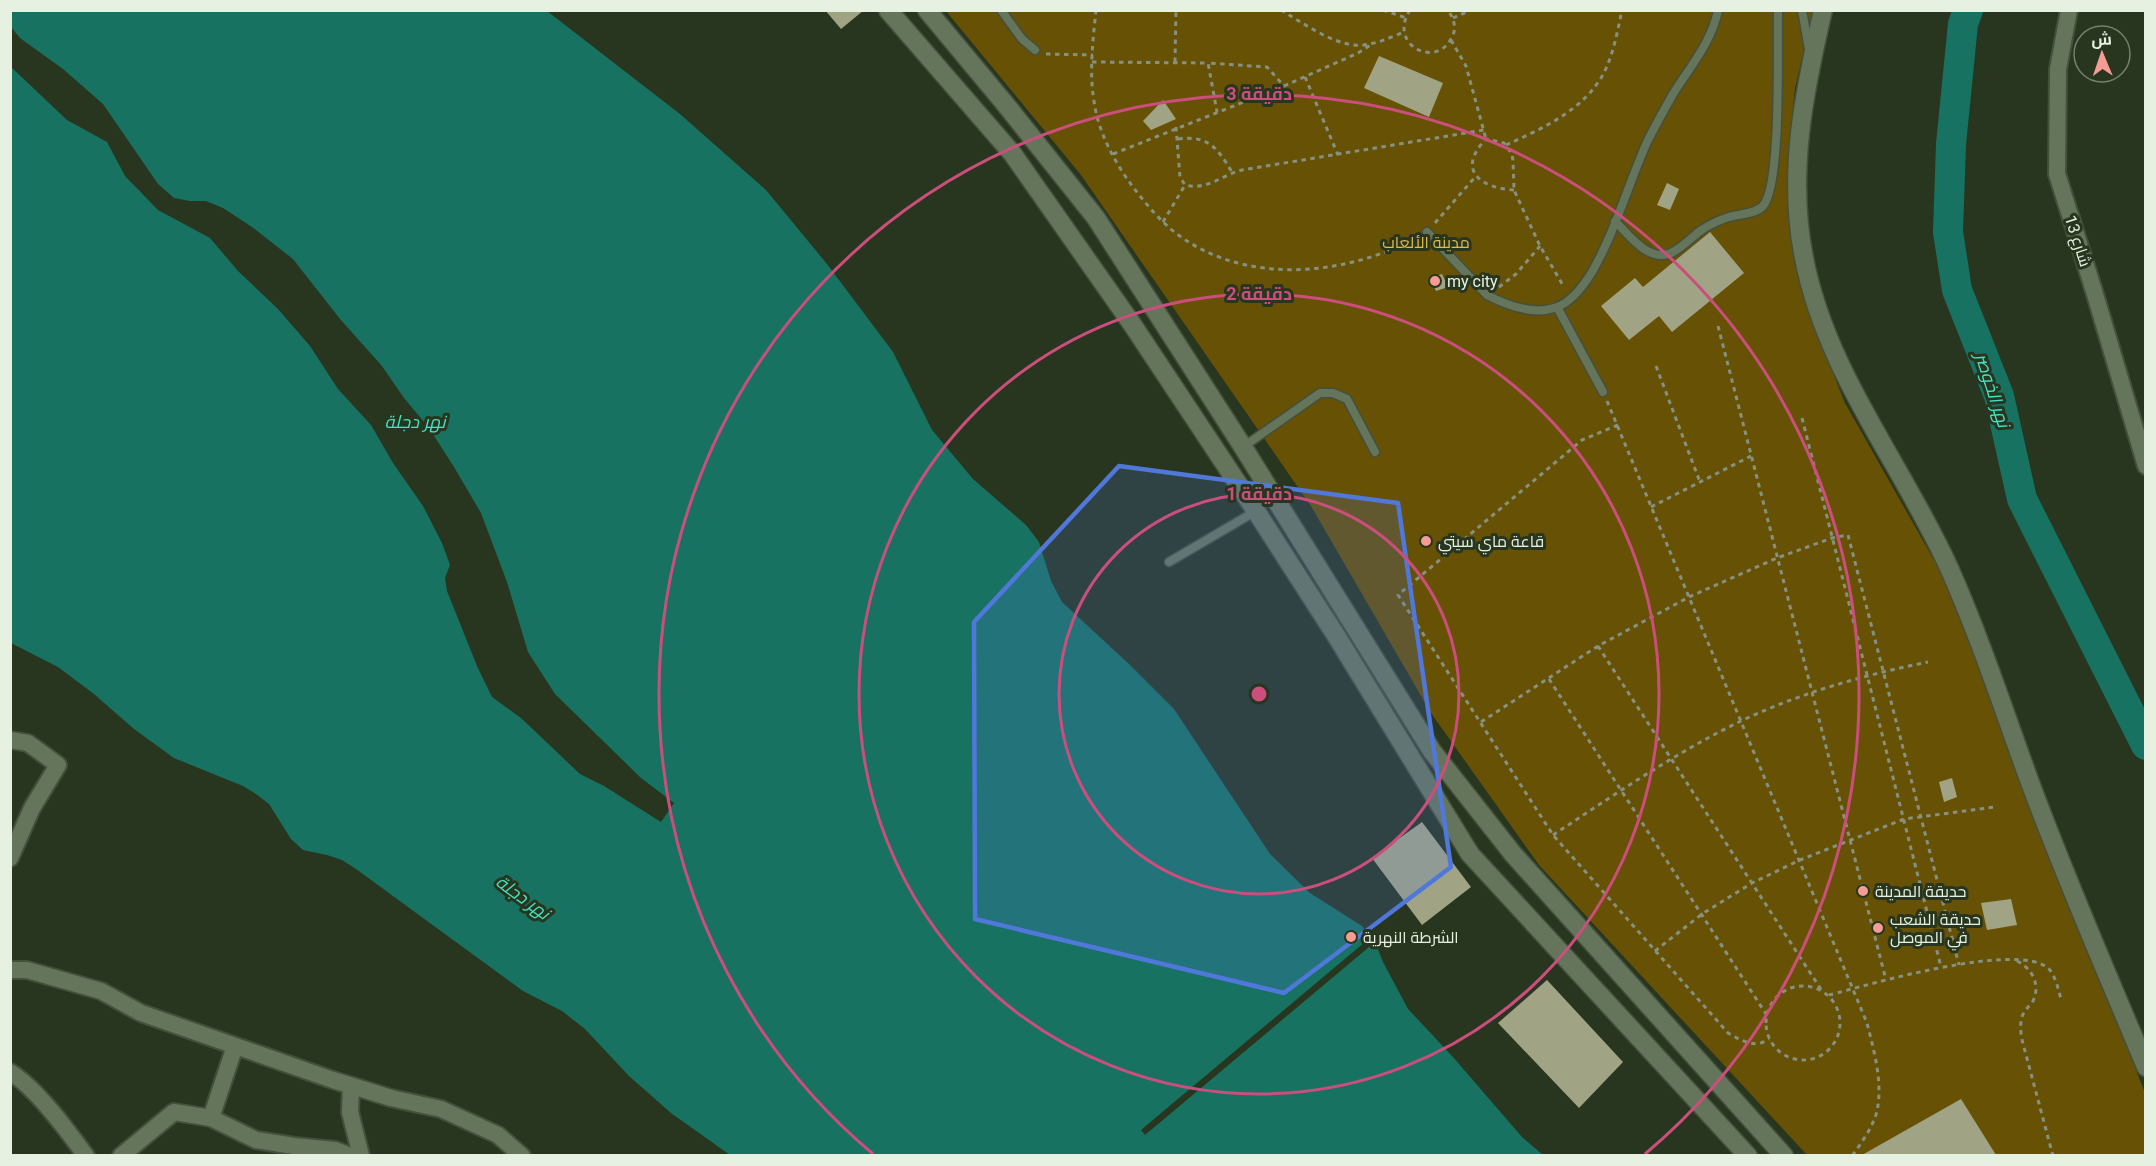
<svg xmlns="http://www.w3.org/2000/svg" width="2156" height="1166" viewBox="0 0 2156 1166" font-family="Roboto,Cairo,sans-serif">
  <rect width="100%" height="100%" fill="#28361f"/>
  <path fill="#675105" d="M946 11H1813L1795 88 1788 162 1791 239 1813 323 1845 403 1947 583 2145 1093V1155H1807L1539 865 1431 713 1311 506 1081 175Z"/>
  <path fill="#177262" d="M11 11H547L680 114 766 190 827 264 893 352 932 430 973 479 1026 525 1039 542 1051 581 1062 602 1129 664 1174 709 1270 854 1310 893 1362 926 1375 942 1383 962 1408 1009 1453 1057 1522 1137 1543 1155H730L671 1113 629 1076 585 1029 562 1011 523 991 356 869 342 860 327 855 303 850 291 839 269 804 256 794 243 786 174 758 134 729 94 694 58 667 11 643Z"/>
  <path fill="#28361f" d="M11 27 20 38 63 69 103 104 158 184 174 198 190 201H206L223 208 252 227 293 259 340 319 382 366 404 398 429 428 454 467 481 513 507 582 528 652 555 694 641 778 674 803 661 822 604 786 580 774 521 718 492 697 477 666 447 591 445 578 450 565 442 543 423 506 393 463 371 425 338 389 310 346 278 309 238 271 210 238 158 210 125 176 107 142 67 120 11 67Z
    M1371 937 1375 942 1145 1135 1141 1130Z"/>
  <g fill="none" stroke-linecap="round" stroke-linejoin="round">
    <path stroke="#177262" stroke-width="30" d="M1968 10 1963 24 1951 144 1948 232 1957 290 1999 396 2022 499 2146 745"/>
  </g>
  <path fill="#a1a484" d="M825 10H864L841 29Z
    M1379 56 1443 83 1429 117 1364 88Z
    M1163 100 1176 119 1151 130 1143 121Z
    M1667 183 1679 189 1670 210 1657 205Z
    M1710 232 1744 273 1672 332 1659 316 1629 340 1601 306 1635 278 1643 287Z
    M1442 274 1448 287 1436 291 1430 278Z
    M1952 778 1957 797 1944 802 1939 782Z
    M1422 822 1471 887 1422 925 1372 858Z
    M2011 899 2017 925 1987 930 1981 903Z
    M1547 980 1623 1062 1579 1108 1498 1023Z
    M1961 1099 1996 1155H1862Z"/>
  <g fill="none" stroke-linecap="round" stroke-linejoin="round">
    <g stroke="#44503c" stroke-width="11">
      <path id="service" d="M1001 10 1022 39 1035 50
        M1802 10 1809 49
        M1615 221C1629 235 1649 263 1671 253 1682 248 1691 238 1700 231 1709 225 1719 220 1729 217 1739 214 1756 214 1763 206 1782 184 1777 45 1778 10
        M1427 232 1487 295C1506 305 1534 316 1557 307 1571 302 1584 285 1592 272 1615 232 1628 185 1647 142 1655 126 1664 110 1673 94 1689 68 1712 42 1718 10
        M1557 307 1603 392
        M1243 447 1320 393H1333L1347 399 1375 452
        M1169 562 1256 511"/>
    </g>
    <g stroke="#44503c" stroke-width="20">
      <path id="minor" d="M2069 10 2058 69 2057 174 2094 291 2146 466
        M10 740 28 743 58 765 32 808 10 858
        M10 970H27L101 991 141 1013 333 1080 391 1098 441 1109 498 1135 522 1156
        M10 1072C36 1088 67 1130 86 1156
        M351 1086 350 1112 361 1156
        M211 1118 235 1046
        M121 1156 174 1112 211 1118 256 1140 294 1146 335 1150 350 1156"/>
    </g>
    <g stroke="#44503c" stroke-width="21">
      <path id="secondary" d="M888 10 1012 153 1132 324 1256 511 1337 637 1470 854 1748 1156
        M927 10 1006 105 1096 218 1243 447 1432 751 1513 854 1784 1156
        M1823 10C1804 92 1787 174 1804 258 1826 373 1903 465 1950 570 1980 638 2003 708 2028 777 2064 875 2106 971 2146 1067"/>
    </g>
    <path stroke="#86927f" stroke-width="3" stroke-dasharray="4.5 4.5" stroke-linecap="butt" d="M1096 10C1093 40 1089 72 1094 101 1098 132 1115 163 1133 187 1146 204 1160 221 1177 234 1246 286 1346 276 1418 237
      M1281 10C1301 22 1331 43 1354 45 1370 47 1389 38 1404 32
      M1383 10 1406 18
      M1410 10C1387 45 1437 70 1452 37 1457 28 1454 19 1448 10
      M1453 18 1471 10
      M1451 40 1466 66 1486 139
      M1046 54 1093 55
      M1092 62 1207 63
      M1175 62 1176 10
      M1305 77 1338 155
      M1284 86 1358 53 1372 44
      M1176 127 1180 177 1185 185C1206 191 1222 175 1242 170L1484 130
      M1178 139C1209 135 1217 148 1232 172
      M1506 145C1541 129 1580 112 1601 78 1613 58 1617 33 1622 10
      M1113 154 1284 86 1267 67 1208 63 1217 112
      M1514 190C1480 188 1456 170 1486 139L1504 143 1512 154 1513 161 1514 190 1540 246 1564 287
      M1163 222 1185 185
      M1435 223 1476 176
      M1499 287 1516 274 1540 246
      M1718 326 1886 980
      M1656 366 1700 482
      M1607 401 1867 1023C1874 1051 1883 1082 1877 1111 1873 1127 1862 1142 1852 1156
      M1802 418 1941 967
      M1618 425 1582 440 1398 595 1553 835 1728 1033C1742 1041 1755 1049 1769 1039
      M1651 507 1751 456
      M1598 646 1822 991
      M1549 679 1766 1014
      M1481 722 1598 646 1689 597 1777 558 1832 538 1848 535 1959 965
      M1553 835C1614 795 1675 753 1741 721 1800 693 1864 675 1928 662
      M1655 951 1702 914 1752 883 1800 860 1904 819 1995 807
      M2017 961C2032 968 2041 985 2033 1001 2029 1007 2024 1010 2022 1017 2020 1024 2021 1029 2021 1036L2053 1156
      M1766 1023a37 37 0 1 1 74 0a37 37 0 1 1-74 0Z
      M1829 995C1868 985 2019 940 2049 969 2056 977 2058 989 2061 999"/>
    <use href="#service" stroke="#65755b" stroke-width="8"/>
    <use href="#minor" stroke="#65755b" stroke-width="16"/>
    <use href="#secondary" stroke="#65755b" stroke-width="18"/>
  </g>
  <path fill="#5077da" fill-opacity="0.2" stroke="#5077da" stroke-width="4.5" stroke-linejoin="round" d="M1119 466 1398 503 1451 867 1284 993 975 919 974 622Z"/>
  <g fill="none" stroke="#cb4e7d" stroke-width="3">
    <circle cx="1259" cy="694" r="200"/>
    <circle cx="1259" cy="694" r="400"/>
    <path d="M873 1154A600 600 0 1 1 1645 1154"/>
  </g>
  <g fill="#f59c95" stroke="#28361f" stroke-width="2">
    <circle cx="1435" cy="281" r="6"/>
    <circle cx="1426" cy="541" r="6"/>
    <circle cx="1863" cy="891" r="6"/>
    <circle cx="1878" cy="928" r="6"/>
    <circle cx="1351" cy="937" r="6"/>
  </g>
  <g text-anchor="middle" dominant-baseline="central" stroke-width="6" stroke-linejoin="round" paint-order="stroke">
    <g font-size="16" fill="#e7f1e2" stroke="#28361f">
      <text transform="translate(2078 241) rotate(72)">شارع 13</text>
    </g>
    <g font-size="16" fill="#e1bb4a" stroke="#28361f">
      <text x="1426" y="242">مدينة الألعاب</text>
    </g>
    <g font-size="16" fill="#e7f1e2" stroke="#28361f" text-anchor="start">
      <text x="1447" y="281">my city</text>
      <text x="1438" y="541">قاعة ماي سيتي</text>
      <text x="1875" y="891">حديقة المدينة</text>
      <text x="1890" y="919">حديقة الشعب<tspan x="1890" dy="18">في الموصل</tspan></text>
      <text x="1363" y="937">الشرطة النهرية</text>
    </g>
    <g font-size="18" font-style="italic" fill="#45e3c6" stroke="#28361f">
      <text transform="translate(1993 390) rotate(72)">نهر الخوصر</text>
      <text x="415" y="421">نهر دجلة</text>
      <text transform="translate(523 897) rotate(36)">نهر دجلة</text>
    </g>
  </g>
  <circle cx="1259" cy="694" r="9" fill="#cb4e7d" stroke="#28361f" stroke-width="3"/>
  <g font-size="18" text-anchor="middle" font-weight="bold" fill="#cb4e7d" stroke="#28361f" stroke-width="6" stroke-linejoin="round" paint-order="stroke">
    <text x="1259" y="100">3 دقيقة</text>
    <text x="1259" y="300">2 دقيقة</text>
    <text x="1259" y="500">1 دقيقة</text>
  </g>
  <rect width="2156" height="1166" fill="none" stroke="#e7f1e2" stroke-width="24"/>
  <g transform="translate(2102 54) rotate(358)"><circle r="28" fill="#28361f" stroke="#74816d" stroke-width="1.5"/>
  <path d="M0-4.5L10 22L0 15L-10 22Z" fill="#f59c95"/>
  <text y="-9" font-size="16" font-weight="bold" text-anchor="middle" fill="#e7f1e2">ش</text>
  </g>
</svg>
